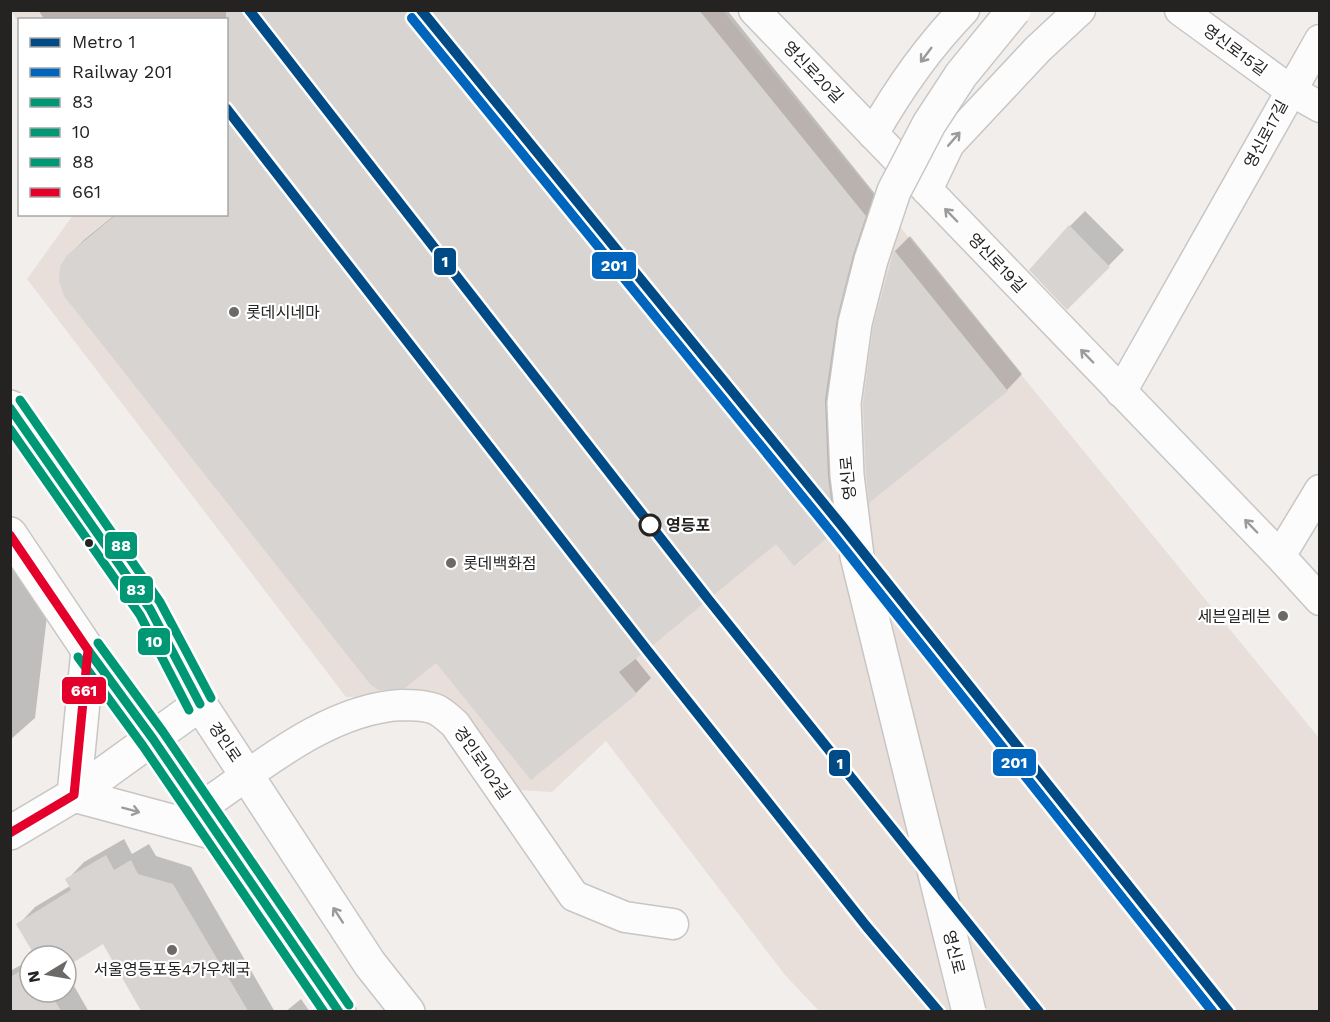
<svg xmlns="http://www.w3.org/2000/svg" width="1330" height="1022" viewBox="0 0 1330 1022" font-family="'Work Sans','Noto Sans KR',sans-serif">
  <rect width="100%" height="100%" fill="#f1eeec"/>
  <path fill="#e8dfda" d="M11 11H723L1319 738V1011H819L785 975 606 741 552 792 521 790 443 695 346 697 27 279 73 215 226 214V20H20L19 23Z"/>
  <path fill="#0003" d="M38 10H727L880 200 850 515 834 530 776 542 635 658 651 678 636 693 436 661 68 256 84 240 116 214H226V20H45Z
    M1085 211 1124 250 1067 308 1070 226Z
    M910 236 1022 374 1007 390 875 327 895 251Z
    M13 569 47 616 35 718 10 740V571Z
    M124 839 132 854 149 844 156 856 191 867 275 1012H143L103 942 66 965V956H34L36 954 18 925 35 907 70 886 67 880 84 862Z
    M30 960V992H66V972L89 1012H10V971Z
    M301 999 310 1012H285Z"/>
  <path fill="#d7d4d2" d="M226 10H699L866 216 853 255 837 318 825 400 828 476 835 531 794 566 776 544 647 650 619 672 637 694 531 780 436 663 405 688 382 690H378L370 684 64 296 59 281 60 267 67 255 117 214H226Z
    M1069 225 1110 267 1067 310 1029 270Z
    M894 250 1008 391 869 503 866 473 863 404 873 327Z
    M106 855 114 870 131 860 138 874 173 884 248 1011H141L103 944 66 967V956H35L16 924 71 890 65 879Z
    M30 961V992H50L61 1011H10V977L24 969 22 966Z"/>
  <g fill="none" stroke-linecap="round" stroke-linejoin="round">
    <g stroke="#c8c6c4" stroke-width="33">
      <path id="street" d="M754 10 1280 556 1320 600
        M1180 10 1290 90 1320 107
        M873 134C898 90 928 47 964 10
        M927 190 949 144 1038 49 1080 10
        M1121 392 1320 40
        M1280 556 1320 490
        M199 809C258 769 327 709 401 705 411 705 427 705 437 710 443 713 449 719 455 724L574 896 625 917 673 924"/>
    </g>
    <g stroke="#c8c6c4" stroke-width="36">
      <path id="secondary" d="M10 833 74 795 200 704"/>
    </g>
    <g stroke="#c8c6c4" stroke-width="36">
      <path id="primary" d="M10 407 150 609 200 704 370 964 408 1012
        M10 534 88 650 153 739 339 1012
        M88 650 74 795 219 834"/>
    </g>
    <use href="#street" stroke="#fdfcfc" stroke-width="30"/>
    <use href="#secondary" stroke="#fdfcfc" stroke-width="33"/>
    <use href="#primary" stroke="#fdfcfc" stroke-width="33"/>
    <g stroke="#c8c6c4" stroke-width="36" stroke-linecap="butt">
      <path id="secondary-bridge" d="M969 1012 857 556 847 475 844 403 855 323 871 260 894 191 929 124 961 75 1014 10"/>
    </g>
    <use href="#secondary-bridge" stroke="#fdfcfc" stroke-width="33"/>
    <g stroke="#fff" stroke-width="14">
      <path id="bus-1" d="M10 408 150 609 200 704
        M88 650 153 739 339 1012"/>
    </g>
    <g stroke="#fff" stroke-width="14">
      <path id="bus-2" d="M10 429 140 615 189 710
        M78 657 143 746 324 1012"/>
    </g>
    <g stroke="#fff" stroke-width="14">
      <path id="bus-3" d="M20 400 160 602 211 698
        M98 643 163 732 349 1005"/>
    </g>
    <g stroke="#fff" stroke-width="14">
      <path id="bus-4" d="M10 535 88 650 74 795 10 833"/>
    </g>
    <use href="#bus-1" stroke="#009775" stroke-width="9"/>
    <use href="#bus-2" stroke="#009775" stroke-width="9"/>
    <use href="#bus-3" stroke="#009775" stroke-width="9"/>
    <use href="#bus-4" stroke="#e4002b" stroke-width="9"/>
    <g stroke="#fff" stroke-width="15">
      <path id="rail-1" d="M412 18 833 534 1213 1012"/>
    </g>
    <use href="#rail-1" stroke="#0065bd" stroke-width="10"/>
    <g stroke="#fff" stroke-width="15">
      <path id="metro-1" d="M249 10 708 599 1039 1012
        M421 10 842 526 1229 1012
        M226 108 647 650 867 927 939 1012"/>
    </g>
    <use href="#metro-1" stroke="#004a85" stroke-width="10"/>
  </g>
  <defs><path id="oneway-shaft" d="M-6 0H5M1.5-3L5.5 0L1.5 3" fill="none" stroke-width="1.6" stroke-linecap="round" stroke-linejoin="round" transform="scale(1.5)"/></defs>
  <g stroke="#9c9a9a">
    <use href="#oneway-shaft" transform="translate(926 55) rotate(127)"/>
    <use href="#oneway-shaft" transform="translate(954 139) rotate(-49)"/>
    <use href="#oneway-shaft" transform="translate(951 215) rotate(-134)"/>
    <use href="#oneway-shaft" transform="translate(1087 356) rotate(-134)"/>
    <use href="#oneway-shaft" transform="translate(1251 526) rotate(-134)"/>
    <use href="#oneway-shaft" transform="translate(131 810) rotate(15)"/>
    <use href="#oneway-shaft" transform="translate(338 915) rotate(-123)"/>
  </g>
  <g fill="#6c6a69" stroke="#fff" stroke-width="2">
    <circle cx="234" cy="312" r="6"/>
    <circle cx="451" cy="563" r="6"/>
    <circle cx="1283" cy="616" r="6"/>
    <circle cx="172" cy="950" r="6"/>
  </g>
  <circle fill="#fff" stroke="#252322" stroke-width="3" cx="650" cy="525" r="10"/>
  <circle fill="#252322" stroke="#fff" stroke-width="2" cx="89" cy="543" r="5"/>
  <g text-anchor="middle" dominant-baseline="central" stroke-width="4.5" stroke-linejoin="round" paint-order="stroke">
    <g font-size="16" fill="#252322" stroke="#fff">
      <text transform="translate(1235 50) rotate(36)">영신로15길</text>
      <text transform="translate(813 72) rotate(46)">영신로20길</text>
      <text transform="translate(1266 134) rotate(-62)">영신로17길</text>
      <text transform="translate(997 263) rotate(46)">영신로19길</text>
      <text transform="translate(848 478) rotate(-95)">영신로</text>
      <text transform="translate(225 742) rotate(56)">경인로</text>
      <text transform="translate(482 763) rotate(55)">경인로102길</text>
      <text transform="translate(954 952) rotate(76)">영신로</text>
    </g>
    <g font-size="16" fill="#252322" stroke="#fff" text-anchor="start">
      <text x="246" y="312">롯데시네마</text>
      <text x="463" y="563">롯데백화점</text>
      <text x="1271" y="616" text-anchor="end">세븐일레븐</text>
      <text x="172" y="969" text-anchor="middle">서울영등포동4가우체국</text>
    </g>
    <g font-size="16" font-weight="bold" fill="#252322" stroke="#fff" text-anchor="start">
      <text x="666" y="525">영등포</text>
    </g>
  </g>
  <g stroke="#fff" stroke-width="2">
    <rect x="433" y="247" width="24" height="29" rx="6" fill="#004a85"/>
    <rect x="591" y="251" width="46" height="29" rx="6" fill="#0065bd"/>
    <rect x="104" y="531" width="34" height="29" rx="6" fill="#009775"/>
    <rect x="119" y="575" width="35" height="29" rx="6" fill="#009775"/>
    <rect x="137" y="627" width="34" height="29" rx="6" fill="#009775"/>
    <rect x="61" y="676" width="46" height="29" rx="6" fill="#e4002b"/>
    <rect x="992" y="748" width="45" height="29" rx="6" fill="#0065bd"/>
    <rect x="828" y="749" width="23" height="28" rx="6" fill="#004a85"/>
  </g>
  <g font-size="16" text-anchor="middle" font-weight="bold" fill="#fff">
    <text x="445" y="267">1</text>
    <text x="614" y="271">201</text>
    <text x="121" y="551">88</text>
    <text x="136" y="595">83</text>
    <text x="154" y="647">10</text>
    <text x="84" y="696">661</text>
    <text x="1014" y="768">201</text>
    <text x="840" y="769">1</text>
  </g>
  <rect width="1330" height="1022" fill="none" stroke="#252322" stroke-width="24"/>
  <rect x="18" y="18" width="210" height="198" fill="#ffffff" stroke="#a8a7a7" stroke-width="1.5"/>
  <rect x="30" y="38" width="30" height="9" fill="#004a85" stroke="#a8a7a7" stroke-width="1.5"/>
  <text x="72" y="48" font-size="18" fill="#252322">Metro 1</text>
  <rect x="30" y="68" width="30" height="9" fill="#0065bd" stroke="#a8a7a7" stroke-width="1.5"/>
  <text x="72" y="78" font-size="18" fill="#252322">Railway 201</text>
  <rect x="30" y="98" width="30" height="9" fill="#009775" stroke="#a8a7a7" stroke-width="1.5"/>
  <text x="72" y="108" font-size="18" fill="#252322">83</text>
  <rect x="30" y="128" width="30" height="9" fill="#009775" stroke="#a8a7a7" stroke-width="1.5"/>
  <text x="72" y="138" font-size="18" fill="#252322">10</text>
  <rect x="30" y="158" width="30" height="9" fill="#009775" stroke="#a8a7a7" stroke-width="1.5"/>
  <text x="72" y="168" font-size="18" fill="#252322">88</text>
  <rect x="30" y="188" width="30" height="9" fill="#e4002b" stroke="#a8a7a7" stroke-width="1.5"/>
  <text x="72" y="198" font-size="18" fill="#252322">661</text>
  <g transform="translate(48 974) rotate(259)"><circle r="28" fill="#ffffff" stroke="#a8a7a7" stroke-width="1.5"/>
  <path d="M0-4.5L10 22L0 15L-10 22Z" fill="#6c6a69"/>
  <text y="-9" font-size="16" font-weight="bold" text-anchor="middle" fill="#252322">N</text>
  </g>
</svg>
